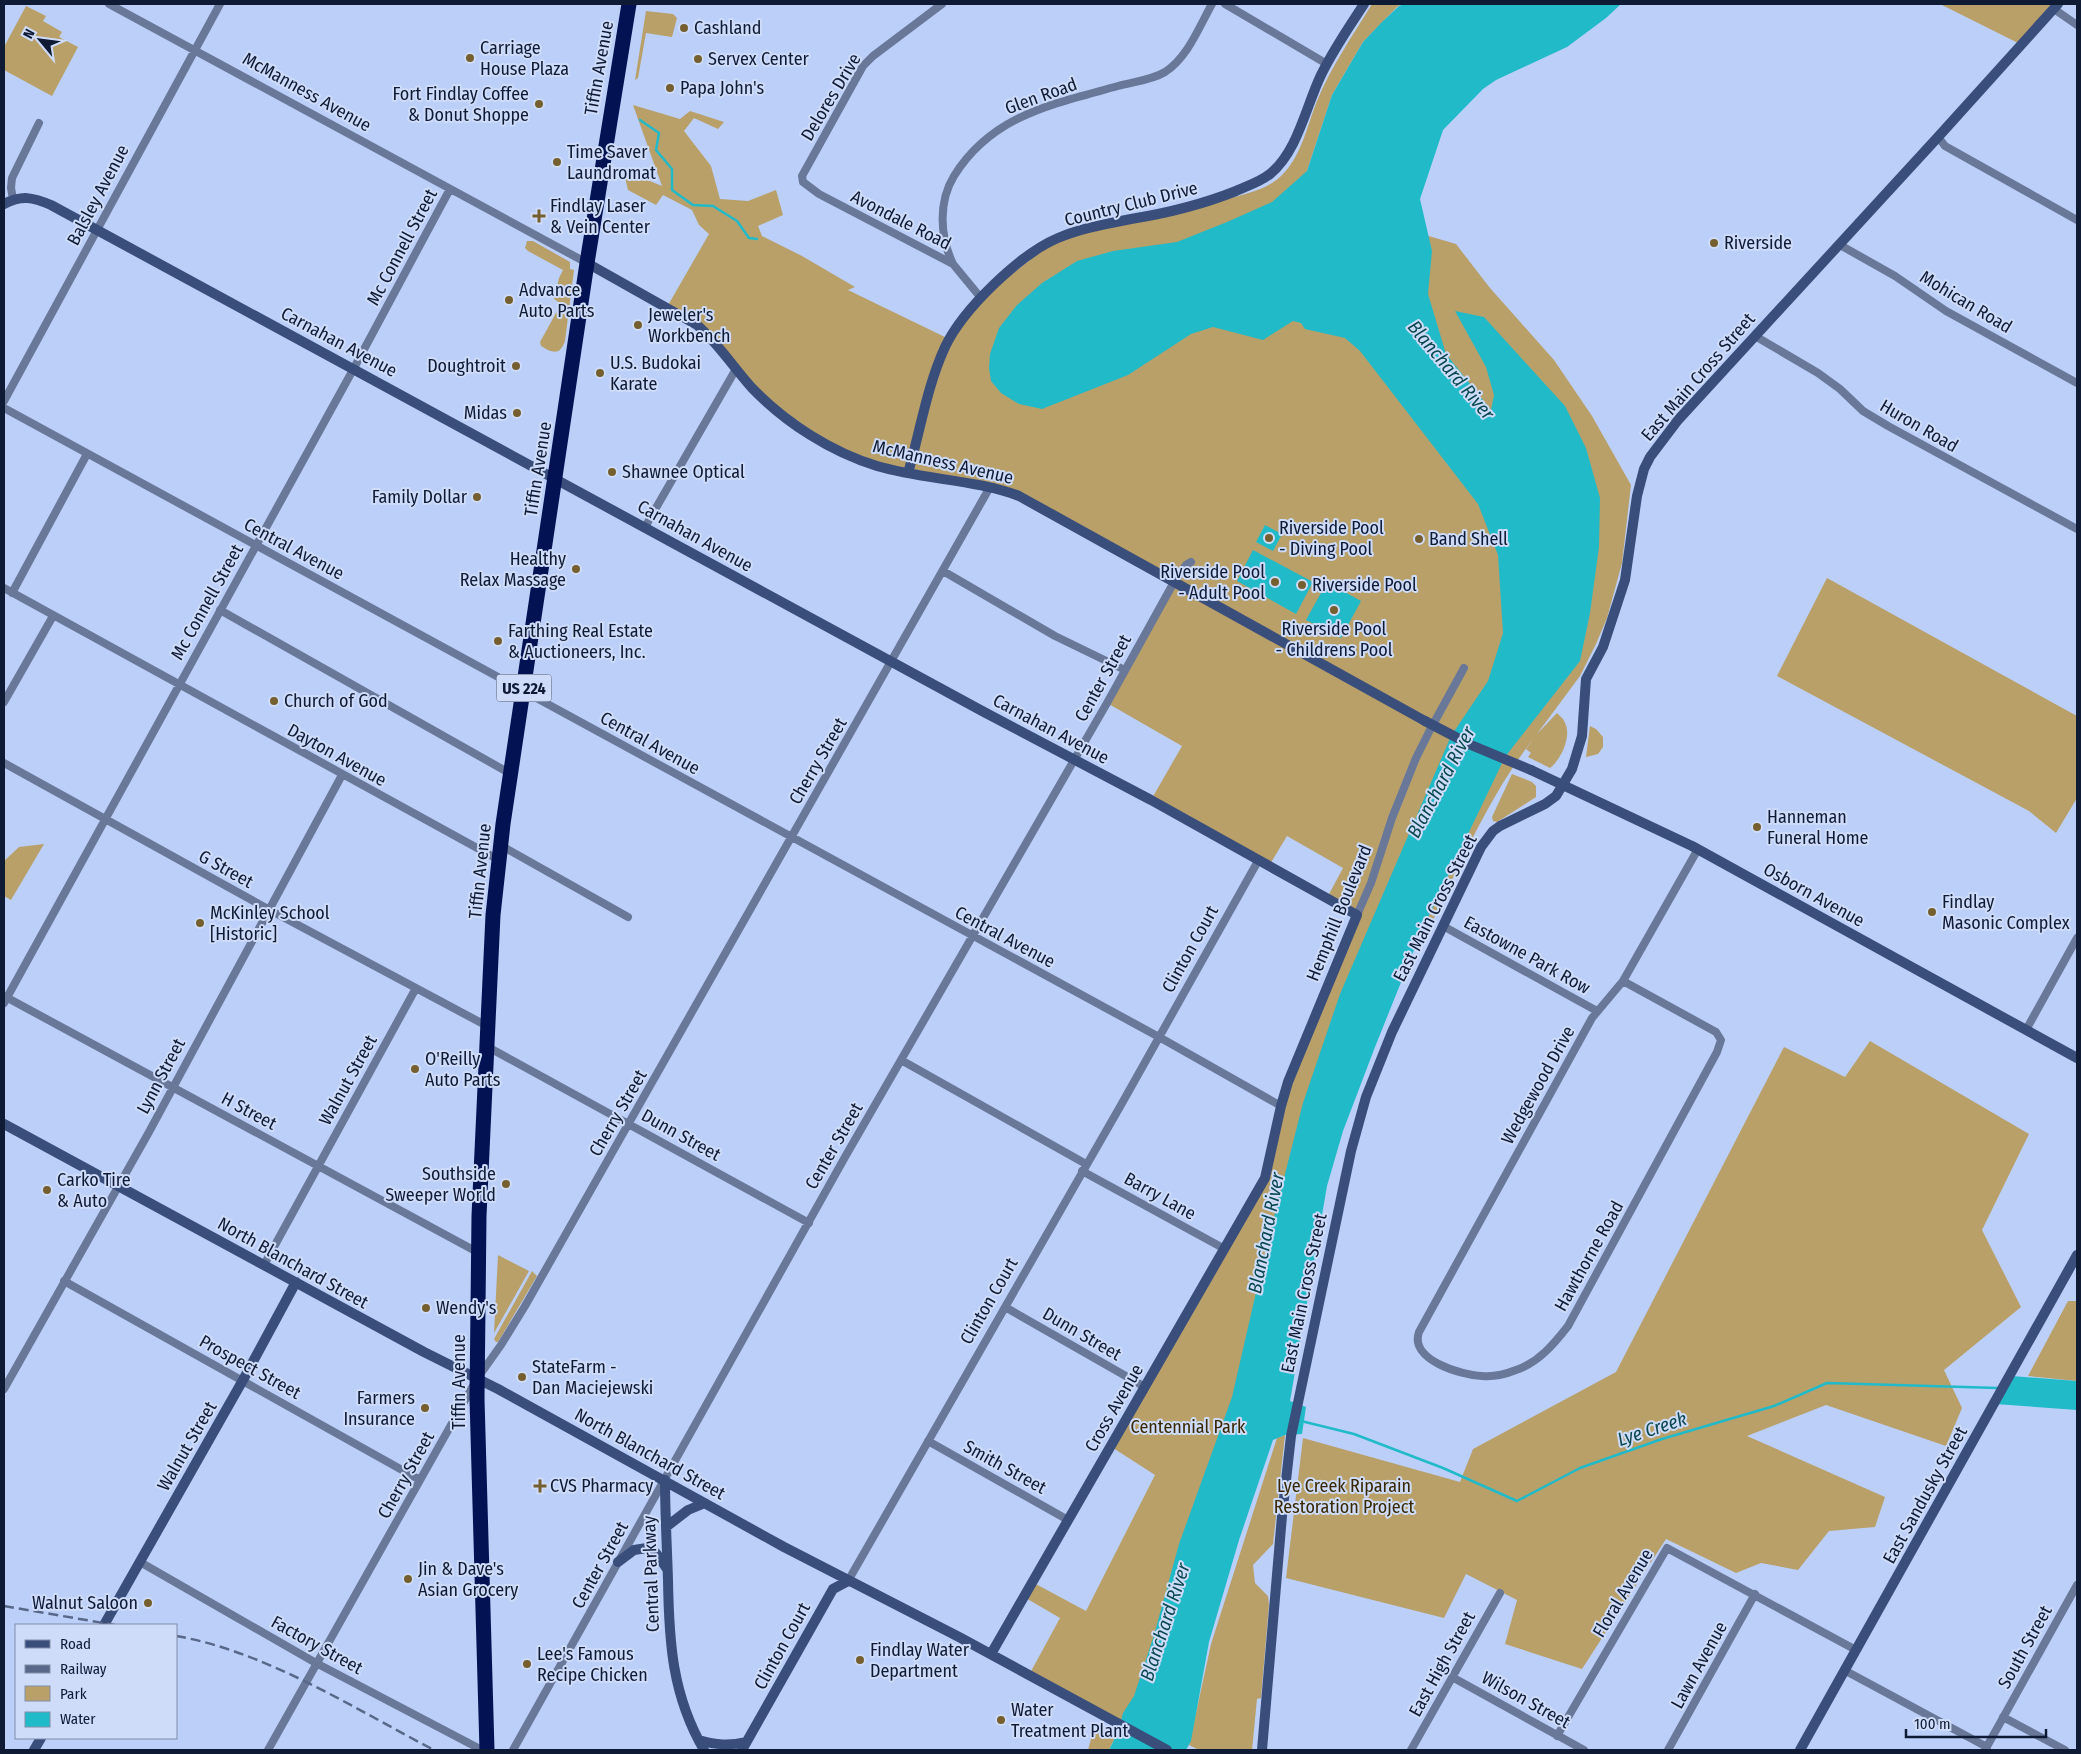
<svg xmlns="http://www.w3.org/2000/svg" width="2081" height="1754" viewBox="0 0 2081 1754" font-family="'Fira Sans Condensed',sans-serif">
  <rect width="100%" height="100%" fill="#bbcff9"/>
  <path fill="#b9a069" d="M1372 4H1404L1398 6 1363 42 1332 95 1307 171 1364 217 1456 244 1490 288 1554 360 1592 416 1631 485 1622 563 1607 618 1596 644 1580 676 1537 734 1557 713C1560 716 1564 719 1565 723 1572 736 1561 760 1550 768L1528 757 1531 753 1526 749 1534 738C1486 799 1453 880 1419 950L1393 935 1142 1736 1029 1675 1060 1618 1024 1597 1032 1582 1086 1611 1155 1475 1110 1446 1265 1178 1281 1106 1357 915 1327 898 1343 868 1287 836 1269 866 1151 800 1182 746 1107 703 1174 582 1019 496 864 461 778 412 707 333 667 307 709 234 699 225 692 210 663 195 656 205 628 190 625 177 633 174 662 186 633 105 680 119 690 111 724 122 718 129 694 118 684 131 711 166 720 199 748 201 776 190 783 215 758 226 762 236 802 256 855 287 848 290 949 339 981 298 1057 239 1231 193 1235 197C1252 192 1270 188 1283 174 1302 154 1307 126 1317 101 1331 67 1353 35 1372 4Z
    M1940 4H2052L2018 43Z
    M26 6 46 16 43 21 62 32 59 37 78 47 52 96 4 70V47Z
    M646 11 673 14 677 18 672 37 646 33 638 78 635 80Z
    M527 241H533L570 262V269L574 270 565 341C560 356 552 353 541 346L540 342 561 304 554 299 559 278 563 270 528 251 525 248Z
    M1827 578 2077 716V798L2056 833 2029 811 1777 676Z
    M1590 726 1596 729 1603 737V747L1598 754 1586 757Z
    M1512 774 1532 782 1536 786V797L1497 822 1493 821 1492 817Z
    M44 844 11 900 4 896V861L19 847Z
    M1870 1041 2029 1134 1982 1230 2021 1307 1944 1370 1962 1408 1946 1446 1826 1405 1747 1436 1885 1497 1875 1527 1829 1531 1798 1570 1761 1563 1736 1573 1666 1539 1582 1669 1505 1644 1517 1600 1466 1574 1444 1618 1286 1578 1303 1438 1460 1482 1473 1449 1616 1372 1784 1047 1845 1077Z
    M498 1255 529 1271 494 1333Z
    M532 1271 537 1276 498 1342H496L494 1339Z
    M2068 1301H2077V1381L2028 1376Z
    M1285 1435 1273 1544 1253 1565 1255 1583 1268 1596 1269 1605 1261 1698 1257 1699 1252 1750H1199L1189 1745 1211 1644 1277 1438Z
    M1095 1724 1118 1732 1109 1750H1088Z"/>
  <path fill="#21bac9" d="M1404 4H1621L1606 18 1567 47 1496 80 1483 89 1443 130 1420 199 1432 251 1428 294 1446 354 1491 410 1494 395 1486 367 1455 311 1484 317 1565 406 1586 448 1600 498 1599 547 1590 613 1580 661 1505 757 1422 930 1375 1047 1343 1131 1327 1186 1290 1401 1306 1407 1302 1434 1285 1435 1273 1440 1239 1540 1209 1642 1191 1741 1186 1750H1109L1118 1732 1123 1713 1134 1696 1154 1635 1179 1544 1232 1397 1266 1249 1303 1103 1340 994 1451 736 1488 681 1503 633 1498 555 1478 504 1360 351 1345 338 1305 329 1301 323 1293 321 1263 340 1213 327 1191 334 1128 375 1042 409 1019 404 1001 393 991 381 989 368 990 354 999 328 1017 305 1042 283 1077 261 1113 251 1177 242 1227 222 1272 202 1307 171 1332 95 1363 42 1381 23 1399 6Z
    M1265 525 1282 534 1273 551 1256 542Z
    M1253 550 1313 582 1296 614 1237 581Z
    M1327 582 1361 601 1341 638 1306 620Z
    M2011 1376 2077 1381V1410L1995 1404Z"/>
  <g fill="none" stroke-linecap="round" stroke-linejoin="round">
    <path stroke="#21bac9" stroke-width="2.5" d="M640 120 659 133 656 150 672 169V190L693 205 713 206 737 221 749 238 757 239
      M1301 1421 1354 1434 1443 1468 1517 1501 1580 1468 1662 1439 1774 1406 1827 1383 1998 1388"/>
    <path stroke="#697898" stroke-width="8" d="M109 4 587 263
      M942 4 873 56 863 66 802 176 803 182 819 194 953 264 981 298
      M1225 4 1327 64
      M2054 9 2077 25
      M1938 137 1945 146 2077 220
      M13 199 11 188 12 178 39 123
      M1840 245 1895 276 1946 311 2077 383
      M953 264C940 237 938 202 954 176 992 115 1053 104 1118 86 1133 82 1152 80 1165 72 1188 57 1199 27 1212 4
      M1755 336 1818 373 1840 389 1863 411 1888 426 2077 529
      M4 401 220 4
      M4 408 1159 1037 1281 1106
      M645 527 736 369
      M943 571 1055 636 1125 670
      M4 588 499 860
      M12 593 87 454
      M220 610 511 774
      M4 702 53 616
      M4 763 268 909 487 1026
      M500 845 628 917
      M1357 915 1371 883 1392 818 1416 758 1430 730 1464 668
      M1443 926 1597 1011
      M1623 981 1716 1032 1721 1040 1717 1052 1568 1326C1554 1344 1538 1363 1516 1370 1506 1374 1493 1377 1482 1376 1461 1375 1409 1360 1419 1332L1592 1018 1623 981 1698 849
      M4 996 479 1253
      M4 1003 354 368 450 189
      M2026 1030 2077 938
      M486 1046 809 1223
      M901 1060 1086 1164
      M1082 1171 1223 1248
      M264 1265 416 988
      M64 1281 420 1480
      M1005 1307 1145 1387
      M479 1376 501 1345 525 1306 990 487
      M4 1389 149 1132 342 775
      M928 1441 1068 1520
      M140 1562 316 1663 482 1750
      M848 1581 1121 1105 1258 861
      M1844 1670 1987 1747
      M1452 1677 1584 1750
      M2003 1717 2065 1750
      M1557 1736 1667 1548 1856 1650
      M268 1750 473 1386
      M513 1750 845 1157 1107 703 1174 582 1186 565 1191 562
      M1411 1750 1500 1593
      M1668 1750 1755 1594
      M1985 1750 2077 1585"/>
    <path stroke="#3a4e7c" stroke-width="10" d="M4 204C22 195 32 197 51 205L984 712 1151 800 1357 915 1288 1082 1281 1106 1265 1178 991 1654
      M587 263 697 325C718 343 733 367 752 388 786 423 831 452 877 466 924 480 974 479 1019 496L1425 721
      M908 473C920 432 927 386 945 347 963 309 1020 254 1058 238 1082 228 1106 224 1131 219 1168 213 1201 205 1236 191 1247 186 1260 182 1270 174 1298 151 1306 106 1321 75 1333 50 1349 27 1364 4
      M1531 770 1692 846 2077 1058
      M4 1124 424 1352 498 1389 784 1547 959 1637 1167 1750
      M665 1480C665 1513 667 1547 668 1580 669 1642 672 1695 704 1750
      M666 1527 688 1510 705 1503
      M618 1562 634 1550 647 1548 656 1553 667 1569
      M104 1625 243 1380 296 1282
      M699 1740C716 1745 729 1746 746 1742
      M34 1750 41 1738
      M742 1750 833 1589 848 1581
      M1262 1750 1282 1516 1291 1436 1351 1151 1366 1097 1392 1032 1481 847 1493 831 1500 826 1545 804 1556 796 1572 769 1582 736 1586 679 1603 647 1625 580 1637 496 1644 469 1650 457 1678 420 1938 137 2058 4
      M1800 1750 2077 1255"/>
    <path stroke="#031253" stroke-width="15" d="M487 1750 477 1399 479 1216 493 915 503 824 587 263 629 4"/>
    <path stroke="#596888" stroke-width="2.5" stroke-dasharray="10 5" stroke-linecap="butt" d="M4 1606 115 1625
      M176 1636C265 1651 355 1709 434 1750"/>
    <path stroke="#3a4e7c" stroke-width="10" d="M1425 721 1471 745 1531 770"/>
  </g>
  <g fill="#755f2f" stroke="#cedcf9" stroke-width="2">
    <circle cx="684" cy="28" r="5"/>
    <circle cx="470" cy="58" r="5"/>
    <circle cx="698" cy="59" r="5"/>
    <circle cx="670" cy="88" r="5"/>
    <circle cx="539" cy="104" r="5"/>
    <circle cx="557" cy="162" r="5"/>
    <path d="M536.5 208.5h5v5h5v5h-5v5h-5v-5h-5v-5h5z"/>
    <circle cx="1714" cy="243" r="5"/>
    <circle cx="509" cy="300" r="5"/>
    <circle cx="638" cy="325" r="5"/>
    <circle cx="516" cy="366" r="5"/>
    <circle cx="600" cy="373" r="5"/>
    <circle cx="517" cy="413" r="5"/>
    <circle cx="612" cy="472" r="5"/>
    <circle cx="477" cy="497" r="5"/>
    <circle cx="1269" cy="538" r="5"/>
    <circle cx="1419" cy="539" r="5"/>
    <circle cx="576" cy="569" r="5"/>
    <circle cx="1275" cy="582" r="5"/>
    <circle cx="1302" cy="585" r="5"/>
    <circle cx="1334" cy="610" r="5"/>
    <circle cx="498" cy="641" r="5"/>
    <circle cx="274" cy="701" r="5"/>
    <circle cx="1757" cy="827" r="5"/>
    <circle cx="1932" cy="912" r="5"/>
    <circle cx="200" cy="923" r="5"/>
    <circle cx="415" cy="1069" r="5"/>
    <circle cx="506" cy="1184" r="5"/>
    <circle cx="47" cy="1190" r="5"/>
    <circle cx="426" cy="1308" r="5"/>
    <circle cx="522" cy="1377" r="5"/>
    <circle cx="425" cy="1408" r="5"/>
    <path d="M537.5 1478.5h5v5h5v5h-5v5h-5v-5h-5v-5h5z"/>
    <circle cx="408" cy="1579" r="5"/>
    <circle cx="148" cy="1603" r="5"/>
    <circle cx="860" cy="1660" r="5"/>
    <circle cx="527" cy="1664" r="5"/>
    <circle cx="1001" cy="1720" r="5"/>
  </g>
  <g text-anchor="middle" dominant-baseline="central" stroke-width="4" stroke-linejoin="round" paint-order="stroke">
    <rect fill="#cedcf9" stroke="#48546f" stroke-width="1" x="496.5" y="674.5" width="55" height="27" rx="4"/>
    <g font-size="16" font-weight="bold" fill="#0f1a34">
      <text x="524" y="688">US 224</text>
    </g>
    <g font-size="18" fill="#0f1a34" stroke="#cedcf9" text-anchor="start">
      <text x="694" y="28">Cashland</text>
      <text x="480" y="48">Carriage<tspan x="480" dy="21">House Plaza</tspan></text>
      <text x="708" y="59">Servex Center</text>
      <text x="680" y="88">Papa John's</text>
      <text x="529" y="94" text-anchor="end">Fort Findlay Coffee<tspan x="529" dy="21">&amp; Donut Shoppe</tspan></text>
      <text x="567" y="152">Time Saver<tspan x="567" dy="21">Laundromat</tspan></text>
      <text x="550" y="206">Findlay Laser<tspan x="550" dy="21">&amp; Vein Center</tspan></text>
      <text x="1724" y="243">Riverside</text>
      <text x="519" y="290">Advance<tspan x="519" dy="21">Auto Parts</tspan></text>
      <text x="648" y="315">Jeweler's<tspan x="648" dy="21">Workbench</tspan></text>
      <text x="610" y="363">U.S. Budokai<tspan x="610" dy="21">Karate</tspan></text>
      <text x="506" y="366" text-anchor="end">Doughtroit</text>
      <text x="507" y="413" text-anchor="end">Midas</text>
      <text x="622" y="472">Shawnee Optical</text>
      <text x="467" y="497" text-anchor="end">Family Dollar</text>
      <text x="1279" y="528">Riverside Pool<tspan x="1279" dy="21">- Diving Pool</tspan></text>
      <text x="1429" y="539">Band Shell</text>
      <text x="566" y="559" text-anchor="end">Healthy<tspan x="566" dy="21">Relax Massage</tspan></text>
      <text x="1265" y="572" text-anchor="end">Riverside Pool<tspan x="1265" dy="21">- Adult Pool</tspan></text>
      <text x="1312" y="585">Riverside Pool</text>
      <text x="1334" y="629" text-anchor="middle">Riverside Pool<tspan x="1334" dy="21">- Childrens Pool</tspan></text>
      <text x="508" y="631">Farthing Real Estate<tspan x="508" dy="21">&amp; Auctioneers, Inc.</tspan></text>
      <text x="284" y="701">Church of God</text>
      <text x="1767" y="817">Hanneman<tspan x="1767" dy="21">Funeral Home</tspan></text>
      <text x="1942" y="902">Findlay<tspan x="1942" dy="21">Masonic Complex</tspan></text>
      <text x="210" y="913">McKinley School<tspan x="210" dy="21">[Historic]</tspan></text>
      <text x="425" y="1059">O'Reilly<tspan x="425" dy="21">Auto Parts</tspan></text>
      <text x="496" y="1174" text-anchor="end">Southside<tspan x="496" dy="21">Sweeper World</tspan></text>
      <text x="57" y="1180">Carko Tire<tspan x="57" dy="21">&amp; Auto</tspan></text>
      <text x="436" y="1308">Wendy's</text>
      <text x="532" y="1367">StateFarm -<tspan x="532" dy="21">Dan Maciejewski</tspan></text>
      <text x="415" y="1398" text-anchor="end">Farmers<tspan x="415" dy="21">Insurance</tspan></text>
      <text x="550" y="1486">CVS Pharmacy</text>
      <text x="418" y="1569">Jin &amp; Dave's<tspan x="418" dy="21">Asian Grocery</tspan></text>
      <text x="138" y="1603" text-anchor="end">Walnut Saloon</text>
      <text x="870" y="1650">Findlay Water<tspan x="870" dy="21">Department</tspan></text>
      <text x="537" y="1654">Lee's Famous<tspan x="537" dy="21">Recipe Chicken</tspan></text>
      <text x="1011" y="1710">Water<tspan x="1011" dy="21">Treatment Plant</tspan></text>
    </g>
    <g font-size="18" fill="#0f1a34" stroke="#cedcf9">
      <text transform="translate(599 68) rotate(-80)">Tiffin Avenue</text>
      <text transform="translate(307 92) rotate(29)">McManness Avenue</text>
      <text transform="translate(1041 96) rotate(-20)">Glen Road</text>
      <text transform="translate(831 97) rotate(-59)">Delores Drive</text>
      <text transform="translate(98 195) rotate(-62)">Balsley Avenue</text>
      <text transform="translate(1131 204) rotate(-14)">Country Club Drive</text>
      <text transform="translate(901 220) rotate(27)">Avondale Road</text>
      <text transform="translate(402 247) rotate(-62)">Mc Connell Street</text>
      <text transform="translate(1966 302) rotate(31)">Mohican Road</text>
      <text transform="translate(339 342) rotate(28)">Carnahan Avenue</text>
      <text transform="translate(1698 377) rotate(-49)">East Main Cross Street</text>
      <text transform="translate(1919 426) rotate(30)">Huron Road</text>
      <text transform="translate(943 462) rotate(13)">McManness Avenue</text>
      <text transform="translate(538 469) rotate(-81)">Tiffin Avenue</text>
      <text transform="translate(695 536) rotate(29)">Carnahan Avenue</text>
      <text transform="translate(294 549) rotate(28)">Central Avenue</text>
      <text transform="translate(207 602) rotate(-61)">Mc Connell Street</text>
      <text transform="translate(1103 678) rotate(-61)">Center Street</text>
      <text transform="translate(1051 729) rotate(28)">Carnahan Avenue</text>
      <text transform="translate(650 743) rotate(29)">Central Avenue</text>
      <text transform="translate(337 755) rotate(29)">Dayton Avenue</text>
      <text transform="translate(818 761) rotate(-60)">Cherry Street</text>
      <text transform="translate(226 869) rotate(29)">G Street</text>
      <text transform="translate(480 871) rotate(-84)">Tiffin Avenue</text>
      <text transform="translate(1814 895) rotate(29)">Osborn Avenue</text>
      <text transform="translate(1435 908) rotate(-63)">East Main Cross Street</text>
      <text transform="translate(1339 913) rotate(-68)">Hemphill Boulevard</text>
      <text transform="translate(1005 937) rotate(28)">Central Avenue</text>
      <text transform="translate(1190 949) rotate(-61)">Clinton Court</text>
      <text transform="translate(1527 955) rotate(29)">Eastowne Park Row</text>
      <text transform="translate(161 1076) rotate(-62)">Lynn Street</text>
      <text transform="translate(348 1080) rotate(-61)">Walnut Street</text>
      <text transform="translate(1538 1085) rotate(-61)">Wedgewood Drive</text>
      <text transform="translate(249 1111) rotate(28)">H Street</text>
      <text transform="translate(618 1113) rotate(-60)">Cherry Street</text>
      <text transform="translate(681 1135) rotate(29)">Dunn Street</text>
      <text transform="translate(834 1146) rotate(-60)">Center Street</text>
      <text transform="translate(1160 1196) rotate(29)">Barry Lane</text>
      <text transform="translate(1589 1256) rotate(-61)">Hawthorne Road</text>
      <text transform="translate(293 1263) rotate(29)">North Blanchard Street</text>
      <text transform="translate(1304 1293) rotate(-78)">East Main Cross Street</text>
      <text transform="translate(989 1301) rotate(-60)">Clinton Court</text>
      <text transform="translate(1082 1334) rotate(30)">Dunn Street</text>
      <text transform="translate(250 1367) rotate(29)">Prospect Street</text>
      <text transform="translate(459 1382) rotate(-90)">Tiffin Avenue</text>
      <text transform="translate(1114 1408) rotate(-60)">Cross Avenue</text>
      <text transform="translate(187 1446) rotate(-60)">Walnut Street</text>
      <text transform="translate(650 1454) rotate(29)">North Blanchard Street</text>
      <text transform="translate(1005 1467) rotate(29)">Smith Street</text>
      <text transform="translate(406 1475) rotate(-61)">Cherry Street</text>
      <text transform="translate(1925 1495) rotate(-61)">East Sandusky Street</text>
      <text transform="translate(600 1565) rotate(-61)">Center Street</text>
      <text transform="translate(651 1574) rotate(-92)">Central Parkway</text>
      <text transform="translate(1623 1593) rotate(-59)">Floral Avenue</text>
      <text transform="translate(317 1645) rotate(29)">Factory Street</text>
      <text transform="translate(782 1646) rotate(-61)">Clinton Court</text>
      <text transform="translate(2025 1647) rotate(-61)">South Street</text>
      <text transform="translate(1442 1664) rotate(-61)">East High Street</text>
      <text transform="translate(1699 1665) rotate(-61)">Lawn Avenue</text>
      <text transform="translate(1526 1700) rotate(29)">Wilson Street</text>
    </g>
    <g font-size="18" fill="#382700" stroke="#cedcf9">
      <text x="1188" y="1427">Centennial Park</text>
      <text x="1344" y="1486">Lye Creek Riparain<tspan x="1344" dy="21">Restoration Project</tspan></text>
    </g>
    <g font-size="19" font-style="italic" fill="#09484e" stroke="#cedcf9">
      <text transform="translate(1451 370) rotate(50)">Blanchard River</text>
      <text transform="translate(1441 782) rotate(-62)">Blanchard River</text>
      <text transform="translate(1266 1233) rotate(-79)">Blanchard River</text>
      <text transform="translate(1652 1429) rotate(-18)">Lye Creek</text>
      <text transform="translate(1165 1622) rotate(-72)">Blanchard River</text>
    </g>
  </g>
  <rect width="2081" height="1754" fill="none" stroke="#0f1a34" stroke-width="10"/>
  <rect x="15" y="1624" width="162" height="115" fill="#cedcf9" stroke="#828eaa"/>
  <rect x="25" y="1640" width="25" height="8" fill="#3a4e7c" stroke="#828eaa"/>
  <text x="60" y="1649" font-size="15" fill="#0f1a34">Road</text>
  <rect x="25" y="1665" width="25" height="8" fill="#596888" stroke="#828eaa"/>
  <text x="60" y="1674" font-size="15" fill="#0f1a34">Railway</text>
  <rect x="25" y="1686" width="25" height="15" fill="#b9a069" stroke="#828eaa"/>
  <text x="60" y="1699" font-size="15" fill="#0f1a34">Park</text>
  <rect x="25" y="1712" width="25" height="15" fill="#21bac9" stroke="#828eaa"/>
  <text x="60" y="1724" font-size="15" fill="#0f1a34">Water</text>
  <g transform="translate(40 40) rotate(299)" stroke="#cedcf9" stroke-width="4" paint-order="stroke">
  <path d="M0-4L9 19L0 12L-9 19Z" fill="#0f1a34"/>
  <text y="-8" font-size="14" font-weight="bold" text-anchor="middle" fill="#0f1a34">N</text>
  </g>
  <path d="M1906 1729v8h140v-8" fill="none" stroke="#0f1a34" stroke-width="2.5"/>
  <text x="1914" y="1729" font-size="15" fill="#0f1a34" stroke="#cedcf9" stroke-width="4" paint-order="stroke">100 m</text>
</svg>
